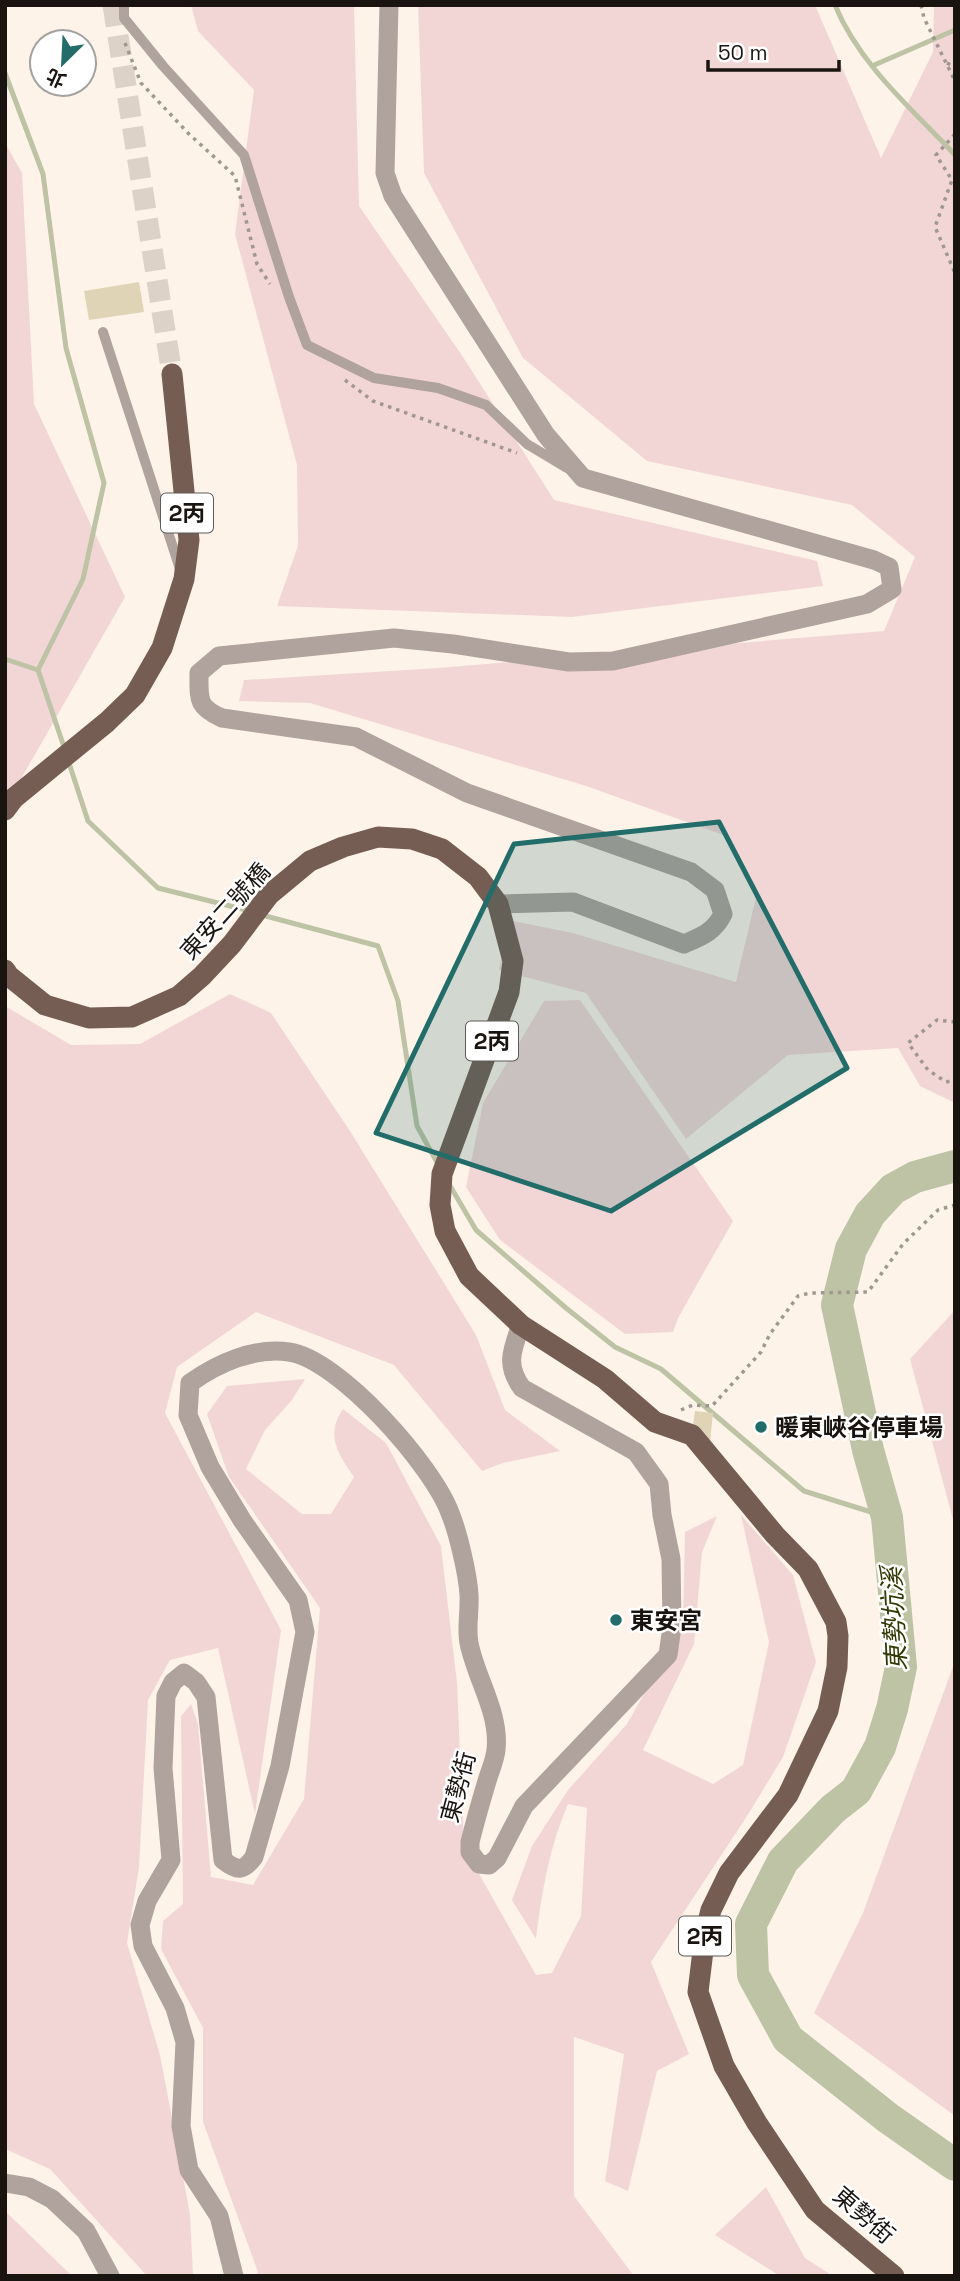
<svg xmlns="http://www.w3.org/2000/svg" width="960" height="2281" viewBox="0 0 960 2281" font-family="'Space Grotesk','Noto Sans TC',sans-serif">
  <rect width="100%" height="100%" fill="#fef3e9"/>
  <path fill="#f2d6d6" d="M191 5H354L359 206 463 357 554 500 817 561 823 586 572 617 277 606 298 546 297 465 235 234 254 90 198 31Z
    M418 5H815L881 158 933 52 934 5H955V1103L920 1086 898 1048 788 1055 686 1139 586 993 499 970 508 920 573 933 736 982 756 897 726 836 586 786 310 703 239 701 244 680 438 668 884 631 915 557 852 505 647 461 523 358 424 173Z
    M5 143 22 173 34 404 125 597 5 807Z
    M230 994 271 1013 350 1131 476 1335 505 1410 560 1451 503 1463 482 1471 394 1365 256 1312 177 1367 165 1413 281 1630 255 1814 218 1648 170 1660 148 1700 139 1867 127 1943 160 2055 190 2214 193 2276H147L50 2169 5 2149V1006L71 1045 140 1044Z
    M580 1000 733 1221 678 1318 673 1332 625 1334 500 1240 466 1187 483 1103 544 1001Z
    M955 1310V1527L910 1359Z
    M305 1379 292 1400 265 1430 246 1469 302 1514H331L354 1477C338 1454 325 1435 343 1409L386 1443 441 1546 457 1683 464 1847 536 1975 552 1973 581 1916 587 1808 568 1804C549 1849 542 1891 536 1939L512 1900 532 1846 568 1790 627 1724 683 1625 685 1532 717 1516 702 1552 694 1644 643 1750 713 1784 743 1765 769 1642 741 1515 793 1575 816 1662 783 1757 749 1813 651 1962 689 2054 657 2071 628 2191 605 2181 624 2054 574 2037V2196L634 2276H256L258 2272 203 2122V2028L161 1949 163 1921 183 1904 181 1716 191 1704 198 1724 211 1877 253 1885 304 1799 320 1608 229 1477 207 1414 227 1386Z
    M955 1661V2116L814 2013 863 1913Z
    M766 2187 805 2258 833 2276H780L715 2235Z
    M5 2211 72 2276H5Z"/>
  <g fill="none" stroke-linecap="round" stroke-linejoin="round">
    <path stroke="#bdc3a4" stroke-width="5" d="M835 5C859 64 912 109 955 155
      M872 66 955 30
      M5 73 43 174 66 348 104 483 83 579 38 670
      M5 659 38 670 65 750
      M68 760 88 821 158 888 250 911
      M262 915 378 946 398 1001 417 1126 439 1166
      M449 1184 476 1230 566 1308 615 1347 661 1369 804 1491 887 1517"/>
    <path stroke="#bdc3a4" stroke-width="32" d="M955 1166 915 1177 893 1189 870 1214 851 1249 837 1305 868 1450 887 1517 901 1667 892 1709 880 1747 856 1791 833 1809 783 1861 751 1924 753 1975 788 2039 888 2118 955 2165"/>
  </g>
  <path fill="#dfd5b6" d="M139 282 144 312 89 320 84 291Z
    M695 1411 713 1413 710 1442 691 1440Z"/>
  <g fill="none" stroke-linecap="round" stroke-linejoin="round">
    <path stroke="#dcd2c8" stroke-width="21" stroke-dasharray="21 10" stroke-linecap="butt" d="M113 5 172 374"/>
    <path stroke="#a09790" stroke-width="3.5" stroke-dasharray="3.5 5" stroke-linecap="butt" d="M921 5 924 18 955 81
      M125 43 141 83 189 134 235 176 257 264 270 284
      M947 63 955 67
      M955 134 936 155 952 180 935 227 955 273
      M345 380 373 401 517 453
      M955 1022 937 1020 908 1043 928 1070 946 1082 955 1080
      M681 1410 693 1405 712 1406 761 1352 770 1334 798 1296 810 1293 868 1292 903 1244 938 1210 955 1205"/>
    <path stroke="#b0a29c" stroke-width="10" d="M124 5V18L163 66 244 155 289 297 307 345 374 378 438 388 486 405 527 444 567 468
      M103 332 180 569"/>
    <path stroke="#b0a29c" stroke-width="19" d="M389 5 385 173 393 196 546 435 583 478 874 560 889 567 892 589 867 604 613 661 569 662 453 644 394 638 219 656 199 673C199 700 197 707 222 718L356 737 467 793 691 872 715 890 723 914C714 932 702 936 684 944L573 902 498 904
      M5 2183 29 2187 52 2199 86 2231 110 2276
      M234 2276 219 2216 189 2170 181 2126 185 2042 175 2008 143 1946 140 1925 147 1901 171 1860 163 1768 166 1696 173 1682 184 1673 196 1682 206 1697 223 1860C237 1871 243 1872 254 1857L280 1766 305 1632 298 1600 242 1520 210 1467 188 1415 190 1383C218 1363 254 1347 289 1352 339 1359 433 1466 450 1513 458 1532 468 1575 469 1595 470 1611 466 1628 469 1643 476 1679 500 1712 496 1750 495 1760 490 1771 487 1781 481 1801 475 1822 470 1842V1852L479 1864 489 1865 497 1858 524 1806 668 1655 672 1627 671 1559 662 1515 659 1484 636 1452 522 1388C505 1365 512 1350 521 1325"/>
    <path stroke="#765d53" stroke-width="21" d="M5 810 14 798 107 722 135 695 162 648 184 579 189 540 172 374
      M5 970 9 976 45 1005 89 1018 132 1017 179 996 202 976 232 944 269 895 310 861 343 847 378 837 412 839 442 849 478 877 498 904 513 961 509 992 442 1174 440 1205 445 1231 469 1276 521 1325 605 1379 655 1422 692 1435 775 1535 808 1569 836 1622 838 1636 837 1667 828 1711 788 1795 729 1873 711 1910 705 1934 698 1992 724 2066 757 2123 815 2210 894 2276"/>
  </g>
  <path fill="#226d69" fill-opacity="0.2" stroke="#226d69" stroke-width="5" stroke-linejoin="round" d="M719 822 847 1068 611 1211 376 1133 514 844Z"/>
  <g fill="#226d69" stroke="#fff" stroke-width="2.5">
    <circle cx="761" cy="1427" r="7"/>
    <circle cx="616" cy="1620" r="7"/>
  </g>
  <g text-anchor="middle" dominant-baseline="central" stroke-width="5" stroke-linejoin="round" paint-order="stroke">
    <g fill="#fff" stroke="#5e5a58" stroke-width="2">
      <rect x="161" y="493.5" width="52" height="39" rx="5"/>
      <rect x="466" y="1021.5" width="52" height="39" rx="5"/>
      <rect x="679" y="1916.5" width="52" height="39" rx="5"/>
    </g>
    <g font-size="23" font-weight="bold" fill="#191410">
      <text x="187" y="513">2丙</text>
      <text x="492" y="1041">2丙</text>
      <text x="705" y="1936">2丙</text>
    </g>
    <g font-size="24" fill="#191410" stroke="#fff">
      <text transform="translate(225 911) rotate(-48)">東安二號橋</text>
      <text transform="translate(458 1787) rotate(-75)">東勢街</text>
      <text transform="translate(864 2215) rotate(41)">東勢街</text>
    </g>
    <g font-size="24" font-weight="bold" fill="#191410" stroke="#fff" text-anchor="start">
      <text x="775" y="1427">暖東峽谷停車場</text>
      <text x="630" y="1620">東安宮</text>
    </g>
    <g font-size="26" font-style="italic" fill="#333903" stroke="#fff">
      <text transform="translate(894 1619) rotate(-93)">東勢坑溪</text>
    </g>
  </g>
  <rect width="960" height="2281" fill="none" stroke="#191410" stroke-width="14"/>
  <g transform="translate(63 63) rotate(204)"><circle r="33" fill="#ffffff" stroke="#a3a19f" stroke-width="2"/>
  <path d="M0-5L12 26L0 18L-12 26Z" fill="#226d69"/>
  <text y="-10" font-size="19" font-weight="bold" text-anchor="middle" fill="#191410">北</text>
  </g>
  <path d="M708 60v10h131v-10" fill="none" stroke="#191410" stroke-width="3.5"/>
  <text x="718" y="60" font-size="21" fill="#191410" stroke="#ffffff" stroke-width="5" paint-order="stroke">50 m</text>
</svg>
